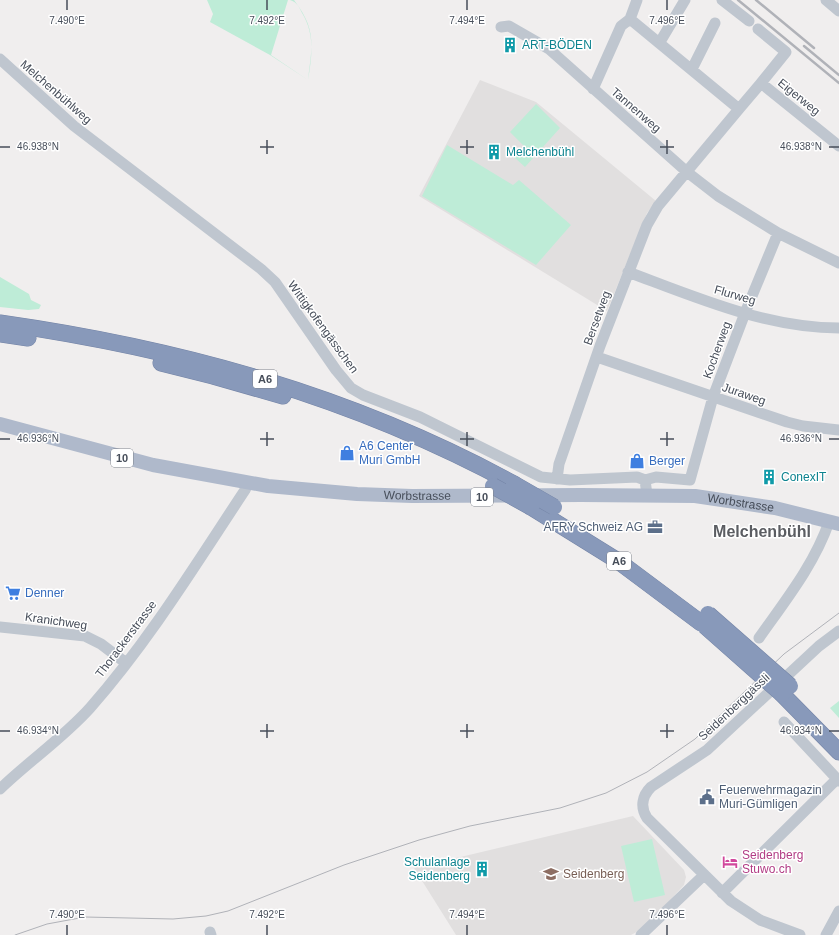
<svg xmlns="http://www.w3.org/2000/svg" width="839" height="935" viewBox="0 0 839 935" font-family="Arial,sans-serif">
  <rect width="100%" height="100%" fill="#f0eeee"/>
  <path fill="#e1dfdf" d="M480 80 536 102 656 201 647 213 607 311 419 196Z
    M633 816 684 870 686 877 684 885 644 928 631 935H456L414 868Z"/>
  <path fill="#beecd7" d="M207 0H288L271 55 308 80C312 56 315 34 302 13 299 7 297 2 290 0H294C317 30 312 45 308 80L270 55 210 22 213 14Z
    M536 104 560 128 525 167 514 157 524 146 510 132Z
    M447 145 513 185 519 180 571 225 536 265 422 196Z
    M0 277 29 294 31 300 41 305 39 309 28 310 0 307Z
    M839 701V718L830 708Z
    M652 839 665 895 634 902 621 846Z"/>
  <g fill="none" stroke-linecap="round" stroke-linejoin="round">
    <g stroke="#7484a6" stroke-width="17">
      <path id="highway" d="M0 323C182 349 352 396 514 484
        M0 334 28 338
        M161 363 213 376 283 396
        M531 507 618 561 701 623
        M782 694 839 752"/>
    </g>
    <path stroke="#bfc6cf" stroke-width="11" d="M722 0 749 21
      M826 0 839 11
      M630 19 739 109 761 83 839 146
      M501 27 509 26 549 49 687 172 718 196 778 233 839 263
      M758 29 786 52 761 83
      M660 42 685 0
      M0 59 74 126 261 269 275 282 336 370 351 388 363 395 420 417 541 477 570 480 637 477 645 480 647 495
      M692 69 715 23
      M593 89 621 26 630 19 637 0
      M628 272C695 297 766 328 839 328
      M597 357 787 422 803 426 839 430
      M557 479 559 464 600 346 647 225 658 206 739 109
      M645 480 656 477 690 480 713 397 745 313 778 233
      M0 627 85 636 101 644 126 663
      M759 638C785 601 814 565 829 522
      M784 722 839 781
      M0 789C29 761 63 738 90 708 149 641 196 564 245 490L248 483
      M722 893 837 779
      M210 932 211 935
      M641 935 703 876
      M800 935 760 920 731 901 647 818C640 807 642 796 651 787L707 750 819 646 839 631
      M826 935 839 911"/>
    <path stroke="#afb9cb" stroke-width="14" id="s1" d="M0 424 153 465 268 486 357 494 412 496 581 495 695 496 775 508 839 524"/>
    <use href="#highway" stroke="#8899ba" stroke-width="16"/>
    <path stroke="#b0b2b8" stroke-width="1" d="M15 935 47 924 85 917 173 919 206 916 228 911 344 865 419 840 470 826 560 808 606 793 647 772 695 739 784 654 839 613"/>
    <path stroke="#b0b2b8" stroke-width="2.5" d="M738 0 839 83
      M756 0 814 48
      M804 46 839 75"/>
    <g stroke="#7484a6" stroke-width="17" stroke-linecap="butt">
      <path id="highway-bridge" d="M514 484 554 507
        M493 486 531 507
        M708 614 790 686
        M705 626 782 694"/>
    </g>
    <use href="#highway-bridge" stroke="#8899ba" stroke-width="16"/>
  </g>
  <path fill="none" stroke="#474e5a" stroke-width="1.5" d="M67 0V10M267 0V10M467 0V10M667 0V10M267 140V154M467 140V154M667 140V154M0 147H10M260 147H274M460 147H474M660 147H674M829 147H839M267 432V446M467 432V446M667 432V446M0 439H10M260 439H274M460 439H474M660 439H674M829 439H839M267 724V738M467 724V738M667 724V738M0 731H10M260 731H274M460 731H474M660 731H674M829 731H839M67 925V935M267 925V935M467 925V935M667 925V935"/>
  <defs>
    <g id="building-bare" transform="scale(1.2)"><path d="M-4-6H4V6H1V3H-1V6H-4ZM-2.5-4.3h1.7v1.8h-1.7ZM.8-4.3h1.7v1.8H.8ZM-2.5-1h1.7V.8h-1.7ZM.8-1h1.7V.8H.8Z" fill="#0f9aa8" stroke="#fff" stroke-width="2.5" paint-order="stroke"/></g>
    <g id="shop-bare" transform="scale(1.2)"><path d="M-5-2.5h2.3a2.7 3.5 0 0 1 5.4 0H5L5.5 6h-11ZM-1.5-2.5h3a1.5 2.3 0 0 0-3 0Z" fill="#3f7fe0" stroke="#fff" stroke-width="2.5" paint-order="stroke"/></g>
    <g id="office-bare" transform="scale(1.2)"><path d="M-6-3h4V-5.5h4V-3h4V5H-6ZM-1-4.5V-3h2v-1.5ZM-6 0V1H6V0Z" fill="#5c6f8a" stroke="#fff" stroke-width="2.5" paint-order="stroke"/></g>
    <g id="supermarket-bare" transform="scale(1.2)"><path d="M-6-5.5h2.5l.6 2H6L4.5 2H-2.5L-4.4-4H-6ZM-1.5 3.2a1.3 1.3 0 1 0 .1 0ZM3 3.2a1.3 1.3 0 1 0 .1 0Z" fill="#3f7fe0" stroke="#fff" stroke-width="2.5" paint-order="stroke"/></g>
    <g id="civic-bare" transform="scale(1.2)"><path d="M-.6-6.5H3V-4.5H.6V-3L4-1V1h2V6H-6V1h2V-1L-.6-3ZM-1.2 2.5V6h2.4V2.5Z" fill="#5c6f8a" stroke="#fff" stroke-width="2.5" paint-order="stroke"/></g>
    <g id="hotel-bare" transform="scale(1.2)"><path d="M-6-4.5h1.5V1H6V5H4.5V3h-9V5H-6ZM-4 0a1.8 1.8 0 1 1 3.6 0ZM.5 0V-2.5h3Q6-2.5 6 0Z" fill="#d1479c" stroke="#fff" stroke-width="2.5" paint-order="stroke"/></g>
    <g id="school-bare" transform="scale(1.2)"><path d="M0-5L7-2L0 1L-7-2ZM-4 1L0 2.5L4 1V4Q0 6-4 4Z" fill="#8d6e63" stroke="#fff" stroke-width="2.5" paint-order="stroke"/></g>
  </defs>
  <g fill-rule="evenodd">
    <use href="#building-bare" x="510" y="45"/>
    <use href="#building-bare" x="494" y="152"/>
    <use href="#shop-bare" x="347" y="453"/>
    <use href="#shop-bare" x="637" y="461"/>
    <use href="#building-bare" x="769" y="477"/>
    <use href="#office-bare" x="655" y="527"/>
    <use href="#supermarket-bare" x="13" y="593"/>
    <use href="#civic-bare" x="707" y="797"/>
    <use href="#hotel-bare" x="730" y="862"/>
    <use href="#building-bare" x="482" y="869"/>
    <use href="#school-bare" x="551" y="874"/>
  </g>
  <g text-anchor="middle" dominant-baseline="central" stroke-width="3" stroke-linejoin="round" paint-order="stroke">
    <g fill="#fff" stroke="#7e838c" stroke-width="1">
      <rect x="253" y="370" width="24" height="18" rx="3"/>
      <rect x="111" y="449" width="22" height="18" rx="3"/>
      <rect x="471" y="488" width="22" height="18" rx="3"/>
      <rect x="607" y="552" width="24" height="18" rx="3"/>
    </g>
    <g font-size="11" font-weight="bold" fill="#474e5a">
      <text x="265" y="379">A6</text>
      <text x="122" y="458">10</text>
      <text x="482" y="497">10</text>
      <text x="619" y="561">A6</text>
    </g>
    <g font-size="12" fill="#0d838f" stroke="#fff" text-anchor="start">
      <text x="522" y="45">ART-BÖDEN</text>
      <text x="506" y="152">Melchenbühl</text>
      <text x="781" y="477">ConexIT</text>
      <text x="470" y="862" text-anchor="end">Schulanlage<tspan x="470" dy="14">Seidenberg</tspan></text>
    </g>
    <g font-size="12" fill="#474e5a" stroke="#fff">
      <text transform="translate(56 92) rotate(41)">Melchenbühlweg</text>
      <text transform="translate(799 97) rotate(39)">Eigerweg</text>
      <text transform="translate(636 110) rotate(41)">Tannenweg</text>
      <text transform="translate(735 295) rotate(16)">Flurweg</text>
      <text transform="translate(597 318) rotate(-70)">Bersetweg</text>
      <text transform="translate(323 327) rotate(54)">Wittigkofengässchen</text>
      <text transform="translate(717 350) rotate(-70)">Kocherweg</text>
      <text transform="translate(744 394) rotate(19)">Juraweg</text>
      <text stroke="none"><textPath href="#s1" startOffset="425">Worbstrasse</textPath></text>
      <text stroke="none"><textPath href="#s1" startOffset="749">Worbstrasse</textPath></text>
      <text transform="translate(56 621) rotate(8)">Kranichweg</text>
      <text transform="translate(126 639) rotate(-53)">Thorackerstrasse</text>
      <text transform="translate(734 707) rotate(-43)">Seidenberggässli</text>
    </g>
    <g font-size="12" fill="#366cbe" stroke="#fff" text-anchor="start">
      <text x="359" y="446">A6 Center<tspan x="359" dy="14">Muri GmbH</tspan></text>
      <text x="649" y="461">Berger</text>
      <text x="25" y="593">Denner</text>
    </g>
    <g font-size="12" fill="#4e5e75" stroke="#fff" text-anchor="end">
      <text x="643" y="527">AFRY Schweiz AG</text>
      <text x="719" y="790" text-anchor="start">Feuerwehrmagazin<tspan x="719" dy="14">Muri-Gümligen</tspan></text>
    </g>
    <g font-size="12" fill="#b23c85" stroke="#fff" text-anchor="start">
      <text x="742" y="855">Seidenberg<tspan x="742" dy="14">Stuwo.ch</tspan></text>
    </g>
    <g font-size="12" fill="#785e54" stroke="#fff" text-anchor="start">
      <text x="563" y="874">Seidenberg</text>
    </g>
    <g font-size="16" font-weight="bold" fill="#5b5d62" stroke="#fff">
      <text x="762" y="531">Melchenbühl</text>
    </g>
  </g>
  <g font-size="10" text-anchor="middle" fill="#474e5a" stroke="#fff" stroke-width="3" stroke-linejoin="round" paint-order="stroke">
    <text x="67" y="24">7.490°E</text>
    <text x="267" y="24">7.492°E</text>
    <text x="467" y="24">7.494°E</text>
    <text x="667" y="24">7.496°E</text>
    <text x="38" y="150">46.938°N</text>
    <text x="801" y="150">46.938°N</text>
    <text x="38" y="442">46.936°N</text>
    <text x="801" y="442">46.936°N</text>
    <text x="38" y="734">46.934°N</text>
    <text x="801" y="734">46.934°N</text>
    <text x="67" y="918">7.490°E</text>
    <text x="267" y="918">7.492°E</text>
    <text x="467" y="918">7.494°E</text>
    <text x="667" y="918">7.496°E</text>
  </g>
</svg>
